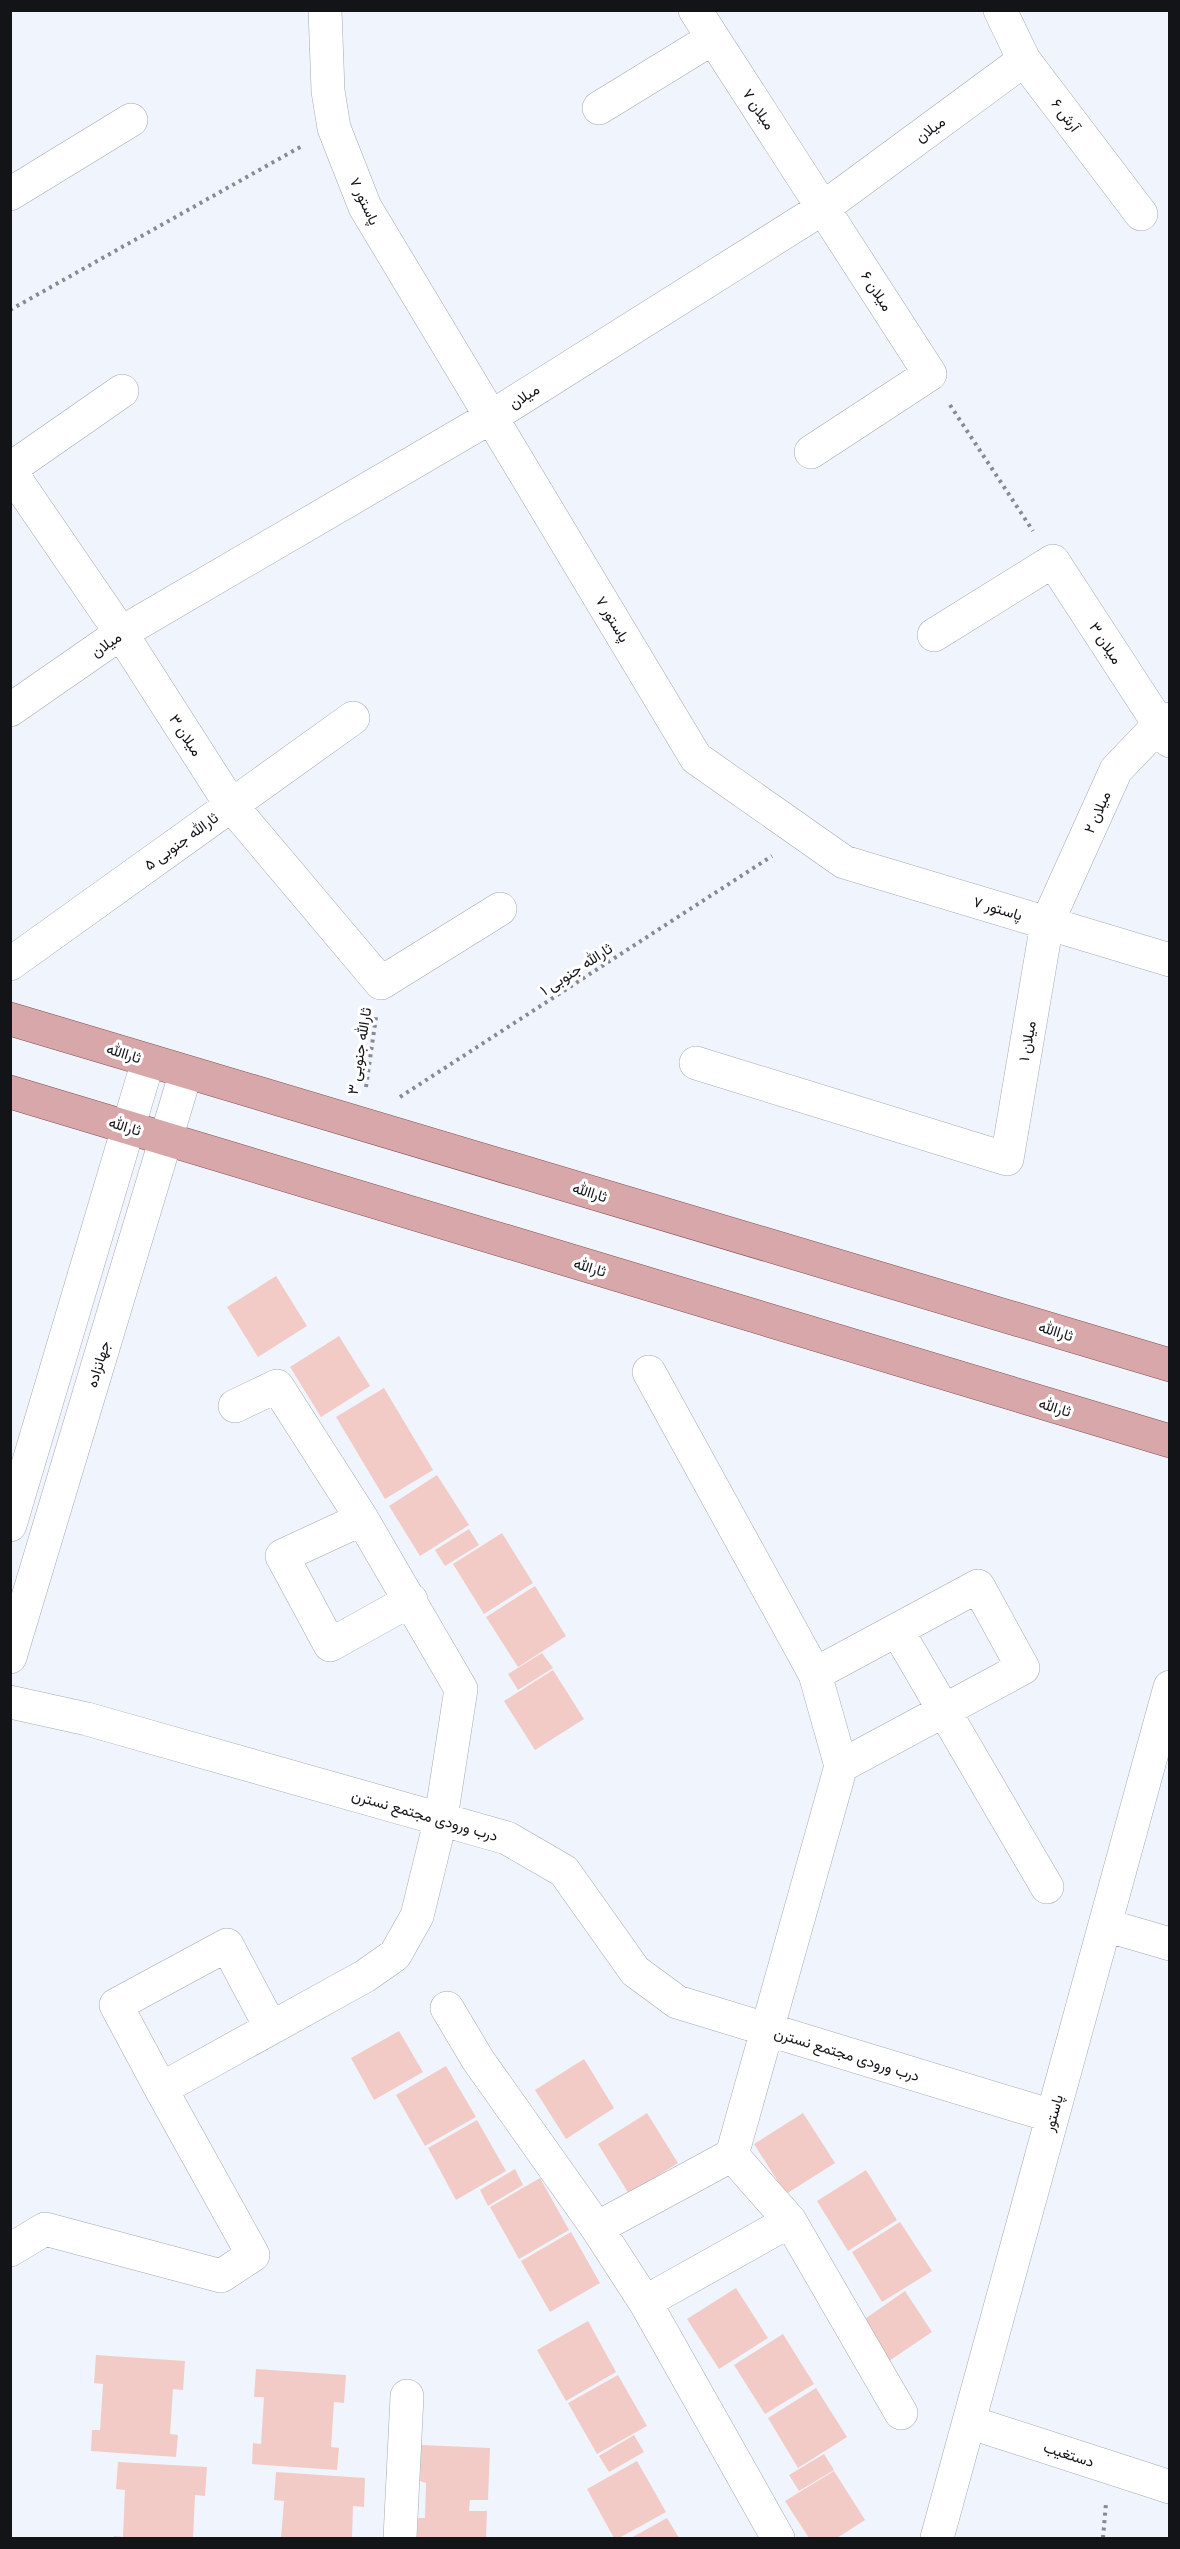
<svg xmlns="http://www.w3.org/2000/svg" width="1180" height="2549" viewBox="0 0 1180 2549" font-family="Lora,Vazirmatn,serif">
  <rect width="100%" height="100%" fill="#f0f4fc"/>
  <path fill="#f3cbc6" d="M276 1276 307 1326 258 1357 227 1307Z
    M339 1336 370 1386 321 1417 290 1367Z
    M384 1388 433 1470 385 1499 336 1417Z
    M437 1475 469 1525 420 1556 389 1506Z
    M469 1529 479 1545 445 1566 435 1550Z
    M502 1533 533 1583 484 1614 453 1564Z
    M535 1586 566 1636 518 1667 486 1617Z
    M542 1653 553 1668 518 1690 508 1674Z
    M553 1670 584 1719 535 1750 504 1701Z
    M399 2031 423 2072 374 2100 351 2058Z
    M584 2059 614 2108 566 2139 535 2090Z
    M446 2066 476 2117 425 2146 396 2095Z
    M647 2113 678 2163 629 2194 598 2144Z
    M803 2113 835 2163 786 2194 754 2144Z
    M477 2120 506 2171 456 2200 428 2148Z
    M515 2169 523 2185 488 2206 480 2190Z
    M866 2170 897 2220 848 2251 817 2201Z
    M540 2178 569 2230 519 2259 490 2207Z
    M900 2222 932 2271 882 2302 852 2252Z
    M571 2232 600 2283 550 2312 521 2261Z
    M736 2288 768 2338 719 2369 687 2319Z
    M905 2291 932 2332 886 2363 859 2323Z
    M588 2321 616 2372 566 2401 537 2350Z
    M783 2334 814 2384 765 2414 734 2365Z
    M96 2355 185 2361 183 2390 173 2389 170 2434 178 2435 176 2457 91 2451 92 2430H100L103 2384 94 2383Z
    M256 2369 346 2375 344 2403 334 2402 331 2447 339 2448 337 2470 252 2464 253 2443 261 2444 264 2397H254Z
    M618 2375 647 2426 597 2454 568 2403Z
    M816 2388 847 2437 798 2468 768 2418Z
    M634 2435 644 2452 609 2472 599 2456Z
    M421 2445 490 2448 488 2500H470L469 2511H487L486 2538H417L418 2518H425L426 2483 420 2481Z
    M824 2454 834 2470 799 2491 789 2475Z
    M637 2461 666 2512 619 2538H614L587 2489Z
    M118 2462 207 2467 205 2496 195 2495 193 2538H114V2536L123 2537 125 2490 116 2489Z
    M834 2471 865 2520 837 2538H809L785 2501Z
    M276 2472 365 2478 364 2507 353 2506 352 2538H281L284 2501 274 2500Z
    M667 2518 679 2538H631Z"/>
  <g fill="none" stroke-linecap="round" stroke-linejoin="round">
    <g stroke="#a5a9b0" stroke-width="34">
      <path id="minor" d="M325 10 328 91 334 128 365 207 696 758 844 862 1170 960
        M695 10 930 374 811 452
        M1000 10 1024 60 1141 214
        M599 108 713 38
        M10 194 131 120
        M10 469 122 391
        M10 471 121 633 231 805 381 983 500 909
        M934 635 1053 561 1170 741
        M10 710 121 633 491 417 823 208 1024 60
        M10 964 353 718
        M696 1063 1007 1159 1047 923 1116 770 1159 725 1170 719
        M649 1372 815 1674 841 1766 732 2155 790 2221 901 2413
        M362 1519 282 1556 330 1645 411 1600
        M10 1525 148 1061
        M897 1630 1047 1887
        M10 1657 186 1072
        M815 1674 978 1586 1023 1668 841 1766
        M10 1702 87 1719 507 1838 564 1871 635 1971 677 2002 1052 2116
        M1105 1925 1170 1944
        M447 2008 478 2060 597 2228 645 2302 778 2538
        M161 2089 116 2005 227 1945 271 2028
        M597 2228 732 2155
        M10 2250 45 2229 221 2276 253 2255 161 2089 365 1976 395 1955 417 1916 441 1818 461 1689 362 1519 277 1386 235 1406
        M645 2302 790 2221
        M969 2422 1170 2487
        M400 2538 407 2396
        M937 2538 1170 1687"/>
    </g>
    <g stroke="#824d51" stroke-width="34">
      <path id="major" d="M10 1019 1170 1365
        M10 1092 1170 1441"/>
    </g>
    <path stroke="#878a90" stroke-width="4" stroke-dasharray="3 4.5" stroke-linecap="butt" d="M10 310 302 146
      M950 405 1033 531
      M366 1087 376 1017
      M400 1097 772 856
      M1103 2538 1106 2503"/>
    <use href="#minor" stroke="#fff" stroke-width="33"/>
    <use href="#major" stroke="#d8a7a9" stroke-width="33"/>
  </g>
  <g text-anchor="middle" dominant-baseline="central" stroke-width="6" stroke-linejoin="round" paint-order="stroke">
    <g font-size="15" fill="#131417" stroke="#fff">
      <text transform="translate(759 109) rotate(57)">میلان ۷</text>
      <text transform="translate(1066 115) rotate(53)">آرش ۶</text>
      <text transform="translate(930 129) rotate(-36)">میلان</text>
      <text transform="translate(365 201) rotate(65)">پاستور ۷</text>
      <text transform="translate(877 291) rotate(57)">میلان ۶</text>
      <text transform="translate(524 396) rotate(-32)">میلان</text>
      <text transform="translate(613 619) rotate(59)">پاستور ۷</text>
      <text transform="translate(1106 643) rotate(57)">میلان ۳</text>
      <text transform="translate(106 644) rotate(-34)">میلان</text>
      <text transform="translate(186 735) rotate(57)">میلان ۳</text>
      <text transform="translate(1097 812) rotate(-66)">میلان ۲</text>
      <text transform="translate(181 841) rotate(-36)">ثارالله جنوبی ۵</text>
      <text transform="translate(998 908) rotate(17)">پاستور ۷</text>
      <text transform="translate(576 969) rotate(-33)">ثارالله جنوبی ۱</text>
      <text transform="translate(1027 1041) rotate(-80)">میلان ۱</text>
      <text transform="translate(359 1051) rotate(-81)">ثارالله جنوبی ۳</text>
      <text transform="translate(124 1053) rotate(17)">ثاراالله</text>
      <text transform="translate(125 1126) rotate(17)">ثارالله</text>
      <text transform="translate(590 1192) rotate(17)">ثاراالله</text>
      <text transform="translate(590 1267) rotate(17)">ثارالله</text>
      <text transform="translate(1056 1331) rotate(17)">ثاراالله</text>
      <text transform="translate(98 1364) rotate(-73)">جهانزاده</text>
      <text transform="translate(1055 1407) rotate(17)">ثارالله</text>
      <text transform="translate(425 1815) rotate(16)">درب ورودی مجتمع نسترن</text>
      <text transform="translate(847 2054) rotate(17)">درب ورودی مجتمع نسترن</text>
      <text transform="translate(1053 2113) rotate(-75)">پاستور</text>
      <text transform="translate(1069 2454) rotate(18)">دستغیب</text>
    </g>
  </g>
  <rect width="1180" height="2549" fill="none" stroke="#131417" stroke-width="24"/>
</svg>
